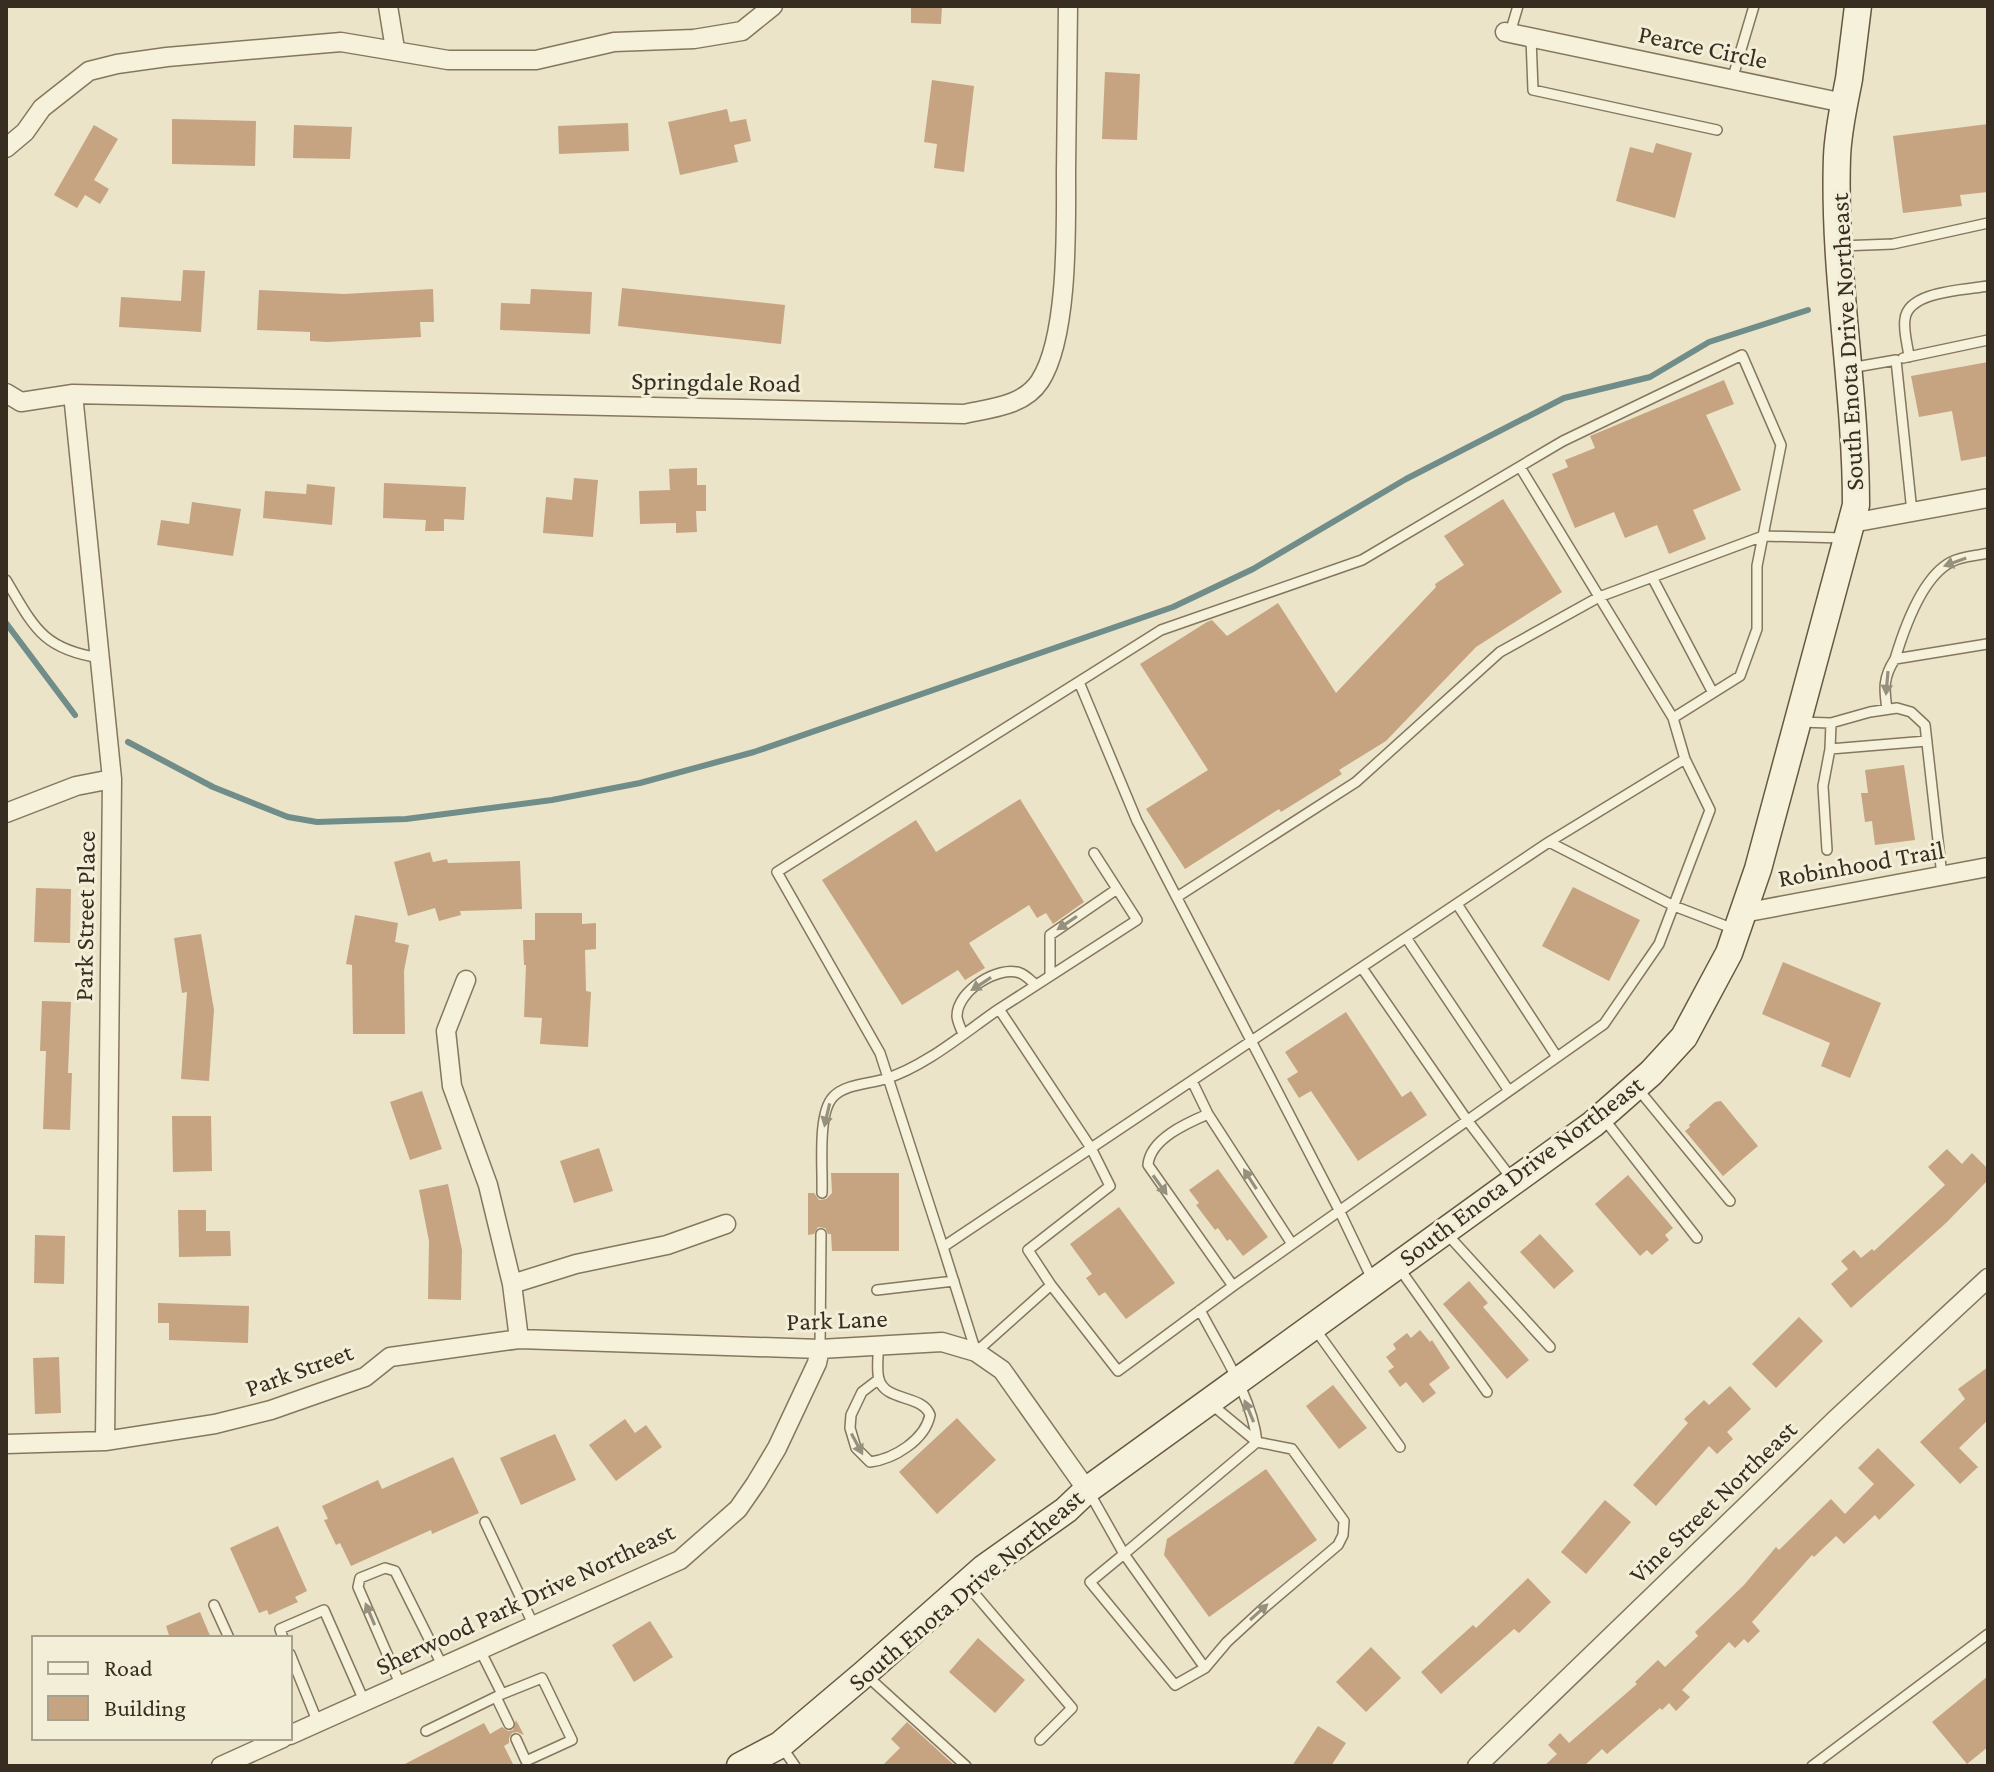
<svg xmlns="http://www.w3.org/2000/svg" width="1994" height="1772" viewBox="0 0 1994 1772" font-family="'Crimson Pro',serif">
  <rect width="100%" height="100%" fill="#ebe4c8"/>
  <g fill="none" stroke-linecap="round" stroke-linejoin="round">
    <path stroke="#708d89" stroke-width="6" d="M6 623 75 715
      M128 742 213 787 288 817 317 822 406 819 552 800 640 783 754 752 1173 607 1253 569 1406 479 1564 398 1650 377 1709 342 1808 310"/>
  </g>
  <path fill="#c6a481" d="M911 6H942L941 24 911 23Z
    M1105 72 1140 74 1137 140 1102 139Z
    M932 80 974 86 964 172 934 168 937 144 924 142Z
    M727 109 730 122 746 119 751 141 734 145 738 162 680 175 668 122Z
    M172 119 256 121 255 166 172 164Z
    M628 123 629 151 559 154 558 126Z
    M1988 124V192L1960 195 1962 206 1903 213 1893 136Z
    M94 125 118 139 94 180 109 189 100 204 85 195 77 208 54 195Z
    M294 125 352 127 350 159 293 158Z
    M1656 143 1692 153 1675 218 1616 201 1630 147 1653 153Z
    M183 270 205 271 201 332 119 327 121 297 181 301Z
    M622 288 785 305 781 344 618 326Z
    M433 289 434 322H420L421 337 327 342 310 341V332L257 330 259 290 344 294Z
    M531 289 592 292 590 334 500 330 501 303 530 304Z
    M1988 362V456L1961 461 1952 411 1919 417 1911 376Z
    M1724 380 1734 404 1706 415 1741 490 1693 510 1706 539 1669 554 1657 525 1625 538 1614 512 1575 528 1552 474 1568 467 1565 460 1595 448 1590 436Z
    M697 468V485H706V511H696L697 532 676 533V523L640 524 639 491 670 490 669 469Z
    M574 478 598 480 593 537 543 533 546 497 572 500Z
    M384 483 466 487 464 520 444 519V531H425L426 520 383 518Z
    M307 484 335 487 332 525 263 518 265 491 306 494Z
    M1503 499 1562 592 1476 647 1386 741 1339 770 1342 774 1281 812 1279 809 1185 869 1146 809 1208 770 1140 664 1207 622 1212 620 1227 636 1278 603 1336 693 1436 587 1435 584 1464 565 1444 536Z
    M192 502 241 509 233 556 157 545 161 520 189 524Z
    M1904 765 1915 840 1875 845 1872 821 1865 822 1861 793H1868L1865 770Z
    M1020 799 1084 902 1053 924 1046 913 1037 918 1029 905 969 943 985 968 965 980 958 970 902 1005 822 880 916 820 936 852Z
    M430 852 433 862 447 859 448 863 520 861 522 909 460 911 461 915 439 921 435 908 408 916 394 862Z
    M1573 887 1640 920 1609 981 1542 946Z
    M36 888 71 889 70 943 34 942Z
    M535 913H582V924L596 923V949L585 950 586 991 591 992 588 1047 540 1044 542 1018 524 1017 526 965H524L523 940H535Z
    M355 915 398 923 395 942 409 945 404 971 405 1034H353L352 965 346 964Z
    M201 934 214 1010 209 1081 181 1079 187 992 182 993 174 938Z
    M1783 962 1881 1003 1850 1078 1821 1066 1830 1043 1762 1014Z
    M42 1001 71 1002 68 1073H72L70 1130 43 1129 46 1051H40Z
    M1346 1012 1402 1097 1411 1091 1427 1115 1358 1161 1311 1091 1299 1098 1287 1079 1298 1072 1285 1052Z
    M422 1091 442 1149 410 1160 390 1102Z
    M1721 1101 1758 1146 1723 1176 1685 1131 1690 1127 1689 1125 1715 1102Z
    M172 1116H211L212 1171 173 1172Z
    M599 1148 613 1191 574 1203 560 1161Z
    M1947 1149 1962 1164 1972 1153 1988 1169V1180L1946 1223 1851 1308 1831 1284 1848 1269 1841 1261 1854 1250 1861 1258 1872 1249 1874 1251 1945 1185 1928 1167Z
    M1218 1169 1268 1237 1243 1256 1230 1239 1227 1241 1218 1228 1215 1230 1196 1205 1199 1203 1189 1190Z
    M831 1173H899V1251H832L831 1234H828L825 1228 818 1227 814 1234 808 1235V1193H814L819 1200 826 1199 832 1193Z
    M1628 1175 1673 1228 1665 1235 1669 1240 1652 1255 1647 1250 1640 1256 1595 1204Z
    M448 1184 462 1250 461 1300 428 1299 429 1241 419 1190Z
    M1119 1207 1175 1283 1126 1319 1105 1292 1099 1296 1086 1278 1092 1274 1070 1244Z
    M178 1210H206V1231H230L231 1256 179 1257Z
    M1540 1234 1574 1271 1554 1289 1520 1252Z
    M35 1235 65 1236 64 1284 34 1283Z
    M1469 1281 1488 1303 1483 1307 1529 1360 1507 1379 1443 1304Z
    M158 1303 249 1306 248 1343 169 1340V1323H158Z
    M1799 1317 1823 1341 1776 1388 1752 1364Z
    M1420 1330 1430 1342 1432 1340 1450 1368 1429 1384 1436 1393 1423 1403 1406 1382 1400 1387 1388 1371 1394 1367 1386 1357 1396 1349 1393 1344 1407 1333 1411 1338Z
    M59 1357 61 1413 35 1414 33 1358Z
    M1988 1367V1420L1959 1448 1978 1467 1960 1484 1920 1442 1965 1399 1958 1389Z
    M1333 1385 1367 1428 1339 1449 1306 1406Z
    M1730 1386 1751 1409 1727 1432 1733 1439 1717 1454 1709 1446 1656 1506 1633 1485 1688 1423 1684 1419 1704 1400 1709 1405Z
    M957 1418 996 1460 937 1514 899 1472Z
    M625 1419 635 1433 646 1425 662 1447 616 1481 589 1445Z
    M555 1434 576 1480 521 1505 500 1458Z
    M1878 1448 1915 1485 1879 1520 1875 1515 1844 1544 1836 1536 1814 1557 1812 1555 1752 1622 1760 1631 1748 1643 1744 1639 1735 1648 1729 1642 1682 1690 1690 1697 1676 1711 1669 1703 1662 1710 1660 1708 1607 1754 1602 1749 1584 1766H1544L1557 1754 1548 1745 1560 1733 1569 1743 1637 1684 1635 1682 1658 1660 1665 1667 1698 1636 1695 1632 1744 1585 1776 1547 1779 1550 1831 1499 1845 1514 1874 1484 1858 1468Z
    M453 1457 479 1513 432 1534 431 1530 351 1566 340 1543 336 1545 324 1520 328 1519 322 1506 378 1480 382 1489Z
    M1266 1469 1317 1540 1209 1617 1164 1555 1167 1539Z
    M1605 1500 1631 1522 1586 1574 1561 1552Z
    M278 1526 307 1591 295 1597 298 1602 269 1615 267 1610 259 1613 230 1548Z
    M1528 1578 1551 1602 1519 1633 1514 1629 1441 1694 1421 1672 1473 1625 1476 1628Z
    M200 1612 211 1638H170L166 1626Z
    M650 1621 673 1657 634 1682 612 1645Z
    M978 1638 1025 1680 995 1713 949 1672Z
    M1371 1647 1401 1678 1366 1712 1336 1682Z
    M1988 1676V1747L1967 1764 1932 1722Z
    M516 1720 524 1735 517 1732 512 1733 509 1738V1743L504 1746 514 1766H401L484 1723 490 1734 502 1727 508 1731 513 1730Z
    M907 1722 955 1766H882L900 1748 891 1739Z
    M1318 1726 1346 1743 1331 1766H1292Z"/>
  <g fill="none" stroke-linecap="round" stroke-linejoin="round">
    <g stroke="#85775e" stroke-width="12">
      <path id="service" d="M1510 33 1518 6
        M1531 38 1533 90 1717 130
        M1732 80 1754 6
        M1840 246 1893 244 1988 223
        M1909 357C1908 346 1903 331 1905 319 1908 291 1965 290 1988 286
        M1903 358 1988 340
        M1850 368 1896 360 1912 512
        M1520 467 1673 718
        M1652 577 1713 693
        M6 580C34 627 42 649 100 658
        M1987 644 1895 659C1904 629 1922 577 1951 562 1962 556 1976 556 1988 553
        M1079 682 1137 821 1339 1210 1373 1281
        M1887 709C1884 689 1883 677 1895 659
        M1799 722 1831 723 1870 712 1897 708 1911 712 1925 725 1942 876
        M1830 749 1927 741
        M1549 842 1674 906 1734 929
        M1827 850 1823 786 1830 749 1831 723
        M1177 897 1356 782 1500 652 1599 597 1763 536 1844 538
        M1457 904 1557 1057
        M1407 939 1509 1091
        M1362 968 1467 1120 1512 1179
        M1050 976V935L1117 889
        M963 1034C961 1029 957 1021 957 1016 957 991 998 965 1020 973 1026 975 1032 982 1036 985
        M1192 1081 1208 1114 1292 1244
        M1638 1089 1730 1201
        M1208 1114C1187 1123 1150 1139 1148 1165L1233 1286
        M1604 1119 1697 1238
        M822 1193C823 1169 817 1114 833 1097 845 1084 869 1084 885 1079 926 1066 964 1033 999 1009
        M1447 1234 1550 1347
        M943 1247 880 1053 777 872 1161 630 1362 560 1563 441 1742 355 1781 445 1757 566V629L1740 676 1673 718 1685 759 1710 810 1659 944 1604 1024 1233 1286 1118 1371 1051 1285 1028 1250 1110 1186 1091 1148 999 1009 1137 920 1094 853
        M1399 1268 1487 1392
        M1051 1285 976 1352 943 1247 1549 842 1685 759
        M877 1290 954 1281
        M1200 1310C1221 1351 1252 1396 1257 1442
        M1315 1329 1400 1447
        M878 1345C879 1355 876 1369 879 1379 885 1402 922 1394 930 1415 925 1440 894 1459 870 1462L856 1448 850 1428 851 1415 862 1392 879 1379
        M820 1349 821 1234
        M1089 1492 1124 1554 1257 1442
        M485 1522 534 1626
        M968 1586 1072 1708 1040 1740
        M214 1605 229 1638
        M283 1638 280 1629 324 1610 365 1703
        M290 1654 318 1723
        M1205 1668 1124 1554 1090 1582 1175 1685 1205 1668 1227 1642 1265 1607 1338 1545 1343 1535 1344 1521 1292 1449 1257 1442 1211 1404
        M867 1676 966 1766
        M401 1686 358 1587 360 1578 385 1568 395 1571 443 1667
        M502 1694 542 1678 572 1740 526 1761 516 1739
        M496 1697 509 1724
        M426 1731 502 1694 480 1650
        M782 1747 795 1766
        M1812 1766 1988 1634"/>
    </g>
    <g stroke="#85775e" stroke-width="21">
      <path id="minor" d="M388 6 395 49
        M1505 32 1844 103
        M6 148 25 132 42 108 89 71 117 64 167 57 341 42 448 60H536L614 42 694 39 742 31 773 6
        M6 393 21 402 73 394 964 414C991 408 1024 406 1040 381 1069 336 1066 225 1066 171 1067 116 1067 61 1068 6
        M73 394 112 779 105 1441
        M1852 523 1988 498
        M6 813 76 786 112 779
        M1743 913 1988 867
        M466 980 446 1031 452 1086 488 1185 512 1284
        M519 1339 820 1349 942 1342 976 1352 1002 1370 1087 1490
        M6 1444 105 1441 215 1424 271 1410 365 1377 390 1357 519 1339 512 1284 576 1264 667 1245 726 1224
        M290 1735 680 1560 738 1509 756 1483 777 1448 817 1363 820 1349
        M221 1766 283 1738
        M1477 1766 1836 1419 1988 1278"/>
    </g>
    <g stroke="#675841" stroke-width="29">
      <path id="secondary" d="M740 1766 780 1745 864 1674 984 1568 1066 1510 1087 1490 1593 1124 1651 1073 1684 1037 1729 953 1758 869 1856 505C1856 389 1833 273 1837 157 1838 130 1844 105 1849 79 1852 55 1855 30 1858 6"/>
    </g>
    <use href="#service" stroke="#f6f1db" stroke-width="9"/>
    <use href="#minor" stroke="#f6f1db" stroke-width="18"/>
    <use href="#secondary" stroke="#f6f1db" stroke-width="26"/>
  </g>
  <defs><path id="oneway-solid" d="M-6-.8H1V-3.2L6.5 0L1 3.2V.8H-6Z" transform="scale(2)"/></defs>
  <g fill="#96907e">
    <use href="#oneway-solid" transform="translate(1955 562) rotate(160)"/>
    <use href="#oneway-solid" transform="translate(1887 683) rotate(95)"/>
    <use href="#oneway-solid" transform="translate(1067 923) rotate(146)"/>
    <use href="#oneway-solid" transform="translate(981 984) rotate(147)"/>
    <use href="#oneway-solid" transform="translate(827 1115) rotate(103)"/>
    <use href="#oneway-solid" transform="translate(1250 1179) rotate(-123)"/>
    <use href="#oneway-solid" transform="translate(1160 1185) rotate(54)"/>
    <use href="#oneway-solid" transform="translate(1249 1411) rotate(-113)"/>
    <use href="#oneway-solid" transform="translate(857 1444) rotate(62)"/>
    <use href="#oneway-solid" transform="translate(1259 1612) rotate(-42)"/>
    <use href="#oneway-solid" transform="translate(370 1614) rotate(-113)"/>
  </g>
  <g text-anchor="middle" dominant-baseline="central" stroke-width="6" stroke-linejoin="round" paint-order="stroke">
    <g font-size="26" fill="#372e21" stroke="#f3eed7">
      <text transform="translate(1703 47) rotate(12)">Pearce Circle</text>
      <text transform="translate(1847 342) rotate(-93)">South Enota Drive Northeast</text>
      <text transform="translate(716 382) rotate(1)">Springdale Road</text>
      <text transform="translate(1861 864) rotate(-10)">Robinhood Trail</text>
      <text transform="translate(85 916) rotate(-89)">Park Street Place</text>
      <text transform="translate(1521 1171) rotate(-37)">South Enota Drive Northeast</text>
      <text transform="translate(837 1320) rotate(-2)">Park Lane</text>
      <text transform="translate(299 1370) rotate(-20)">Park Street</text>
      <text transform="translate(1713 1502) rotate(-44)">Vine Street Northeast</text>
      <text transform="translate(966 1590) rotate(-40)">South Enota Drive Northeast</text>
      <text transform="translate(525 1599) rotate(-25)">Sherwood Park Drive Northeast</text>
    </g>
  </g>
  <rect width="1994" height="1772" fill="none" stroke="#372e21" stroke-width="16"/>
  <rect x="32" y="1636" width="260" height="104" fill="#f3eed7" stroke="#a8a18e" stroke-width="2"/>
  <rect x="48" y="1662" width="40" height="12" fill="#f6f1db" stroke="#a8a18e" stroke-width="2"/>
  <text x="104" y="1676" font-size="24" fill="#372e21">Road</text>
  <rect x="48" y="1696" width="40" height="24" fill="#c6a481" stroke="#a8a18e" stroke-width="2"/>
  <text x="104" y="1716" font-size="24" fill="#372e21">Building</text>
</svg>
